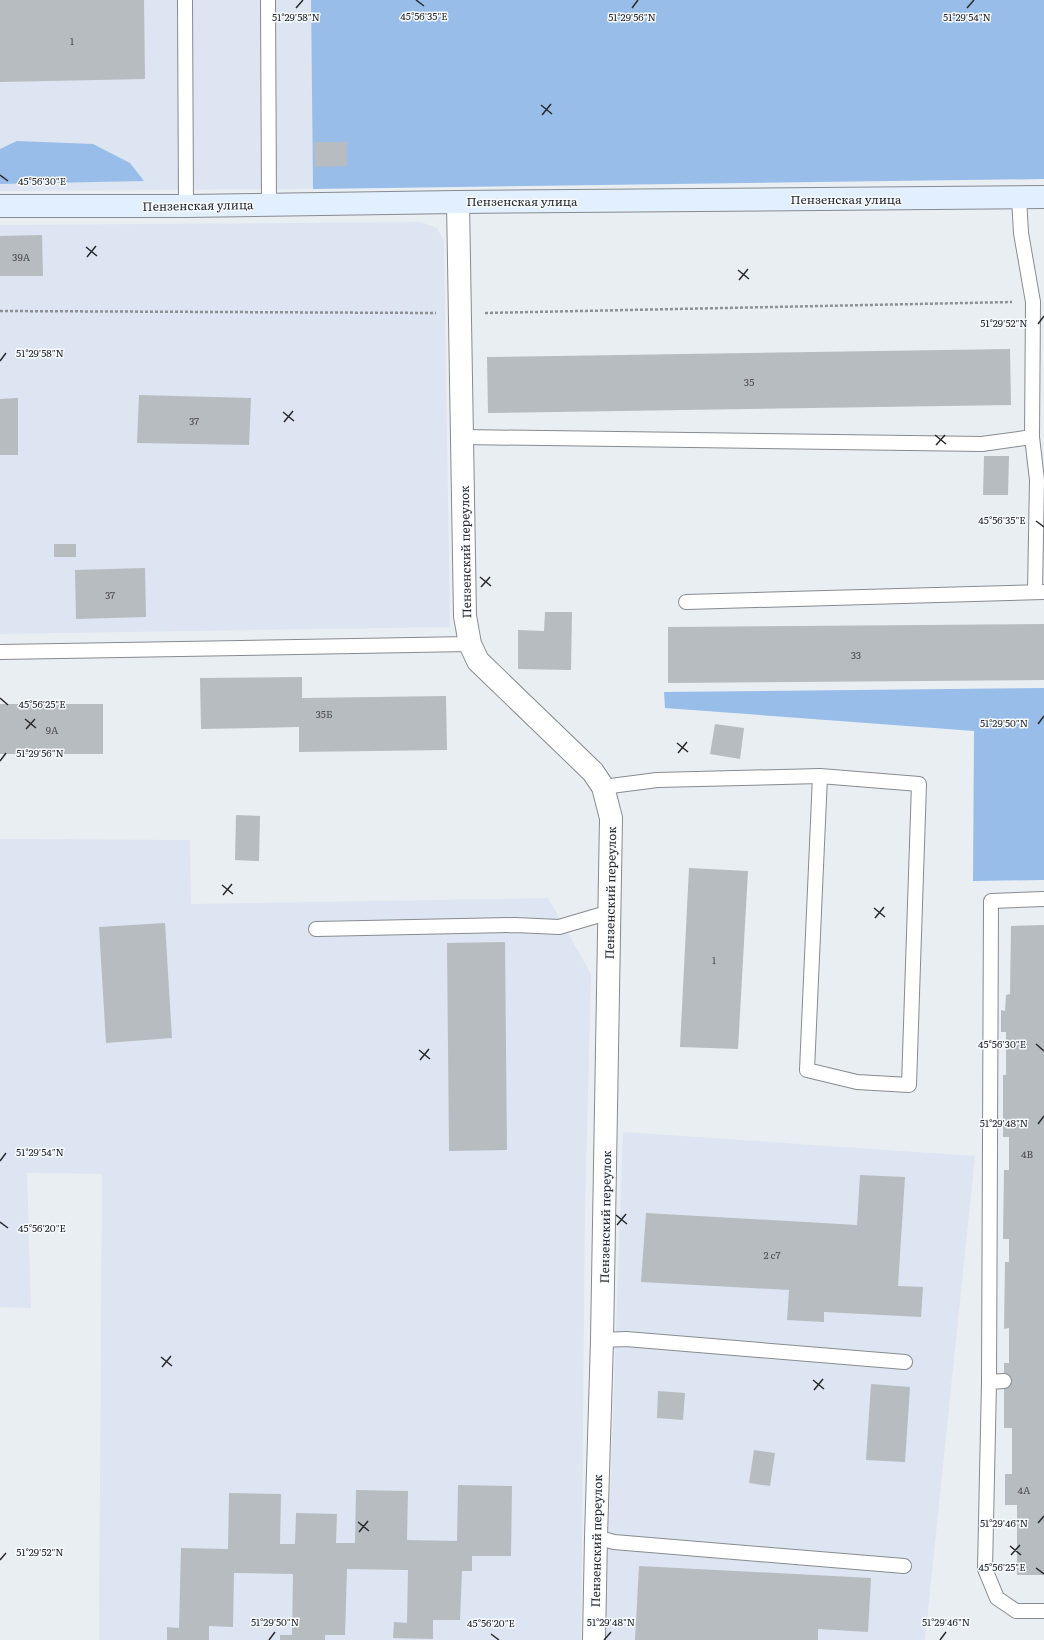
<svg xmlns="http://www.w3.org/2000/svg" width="1044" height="1640" viewBox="0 0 1044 1640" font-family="Literata,serif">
  <rect width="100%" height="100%" fill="#e9eef3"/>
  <path fill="#dce5f1" d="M0 0H311L313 189 0 191Z
    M421 222 437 228 444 241 450 627 0 634V225Z
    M0 839 190 840 191 904 548 898 591 974 585 1210 581 1640H99L102 1174 27 1173 31 1308 0 1307Z
    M623 1132 975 1156 925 1640H605Z"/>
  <path fill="#98bde9" d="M311 0H1044V179L313 189Z
    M17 141 93 144 130 163 144 181 0 184V149Z
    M1044 688V880L973 881 974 731 665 708 664 692Z"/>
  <path fill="#b7bcc1" d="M0 0H144L145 79 0 82Z
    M314 142H347V166L315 167Z
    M42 235 43 276H0V236Z
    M1010 349 1011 405 488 413 487 357Z
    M139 395 251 398 249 445 137 443Z
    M18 398V455H0V399Z
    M984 456H1009L1008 495H983Z
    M54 544H76V557H54Z
    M145 568 146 617 76 619 75 570Z
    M545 612H572L571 670 518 669V630L544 631Z
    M1044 624V680L668 683V627Z
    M302 677V698L446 696 447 750 299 752V727L201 729 200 678Z
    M0 704H103V754H0Z
    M715 724 744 728 740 759 710 754Z
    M236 815 260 816 259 861 235 860Z
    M689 868 748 871 738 1049 680 1047Z
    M165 923 172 1038 106 1043 99 927Z
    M1044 925V1575H1017V1505H1005V1474H1012V1428H1004V1363H1009V1328L1004 1329 1005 1262H1009V1239H1003L1004 1170H1009V1137H1003V1075H1006V1032H1001V1010L1005 1011 1006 995 1010 994 1011 926Z
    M505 942 507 1150 449 1151 447 943Z
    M860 1175 905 1177 898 1286 923 1287 921 1317 824 1312V1322L787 1320 789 1290 641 1282 646 1213 857 1225Z
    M871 1384 910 1387 905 1462 866 1460Z
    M658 1391 685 1393 683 1420 657 1418Z
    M754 1450 775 1453 770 1486 749 1483Z
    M458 1485 512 1486 511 1556H472V1571H462L460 1620H433V1639L393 1638 394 1622 407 1623 408 1570 347 1569 345 1635H325V1640H280V1635H292L293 1574 234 1573 233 1627 209 1626V1640H167V1627L179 1628 181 1548 228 1549 229 1493 281 1494 280 1544H295L296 1513 337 1514 336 1543H355L356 1490 408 1491 407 1540 457 1541Z
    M639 1566 871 1578 868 1632 818 1629V1640H635Z"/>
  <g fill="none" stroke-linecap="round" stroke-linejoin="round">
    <g stroke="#878b90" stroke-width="16">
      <path id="lane" d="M185 0 186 206
        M268 0 269 204
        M1019 198 1021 233 1033 302 1032 437 1037 480 1035 592
        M463 437 982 444 1032 437
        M686 602 1044 592
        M0 652 470 644
        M603 787 657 780 820 776 919 784 909 1085 857 1082 807 1070 820 776
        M1044 899 991 901 989 1382 985 1569 997 1598 1016 1611H1044
        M316 929 515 925 559 927 610 912
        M602 1340 626 1339 905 1362
        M989 1382 1004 1381
        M596 1537 614 1542 904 1566"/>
    </g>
    <g stroke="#878b90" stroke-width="24">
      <path id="street" d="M458 202 465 616 470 644 478 661 593 772 603 787 611 818 602 1340 596 1537 594 1640"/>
    </g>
    <g stroke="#878b90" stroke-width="24">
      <path id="secondary" d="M0 206H186L458 202 1044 197"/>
    </g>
    <path stroke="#8d9094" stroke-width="2.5" stroke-dasharray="3 2" stroke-linecap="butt" d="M0 311 436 313
      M485 313 1012 302"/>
    <use href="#lane" stroke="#fff" stroke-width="14"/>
    <use href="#street" stroke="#fff" stroke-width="22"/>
    <use href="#secondary" stroke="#e2effe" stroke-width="22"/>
  </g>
  <path fill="none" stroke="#282a2c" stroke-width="1.5" d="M416 0 424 6M296 8 303 0M632 8 638 0M967 8 974 0M541 105 552 114M542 115 551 104M0 175 8 181M86 247 97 256M87 257 96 246M738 270 749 279M739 280 748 269M1038 324 1044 316M0 361 6 353M283 412 294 421M284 422 293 411M935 435 946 444M936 445 945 435M1036 521 1044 527M480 577 491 586M481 587 490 577M0 698 8 705M25 719 36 728M1038 724 1044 716M26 729 35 719M677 743 688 752M678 753 687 742M0 761 6 753M222 885 233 894M223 895 232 884M874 908 885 917M875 918 884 907M1036 1044 1044 1051M419 1050 430 1059M420 1060 429 1049M1038 1124 1044 1116M0 1161 6 1153M616 1215 627 1224M0 1222 8 1228M617 1225 626 1214M161 1357 172 1366M162 1367 171 1356M813 1380 824 1389M814 1390 823 1379M358 1522 369 1531M1038 1523 1044 1516M359 1532 368 1521M1010 1546 1021 1555M1011 1555 1020 1545M0 1560 6 1553M1036 1568 1044 1574M491 1634 499 1640M269 1640 275 1632M604 1640 611 1632M940 1640 946 1632"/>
  <g text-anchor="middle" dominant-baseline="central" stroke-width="3" stroke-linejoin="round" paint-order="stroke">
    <g font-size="10" fill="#4c4e51">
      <text x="72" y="40">1</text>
      <text x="21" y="256">39А</text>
      <text x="749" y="381">35</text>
      <text x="194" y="420">37</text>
      <text x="110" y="594">37</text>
      <text x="856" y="654">33</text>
      <text x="324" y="713">35Б</text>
      <text x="52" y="729">9А</text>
      <text x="714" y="959">1</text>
      <text x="1027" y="1153">4В</text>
      <text x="772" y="1254">2 с7</text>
      <text x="1024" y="1489">4А</text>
    </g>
    <g font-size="12" fill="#282a2c" stroke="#f7fbff">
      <text x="846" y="199">Пензенская улица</text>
      <text x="522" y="201">Пензенская улица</text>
      <text transform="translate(198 205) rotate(-1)">Пензенская улица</text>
      <text transform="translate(465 552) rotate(-91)">Пензенский переулок</text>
      <text transform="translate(610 893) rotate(-89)">Пензенский переулок</text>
      <text transform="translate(605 1217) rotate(-89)">Пензенский переулок</text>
      <text transform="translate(596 1541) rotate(-89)">Пензенский переулок</text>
    </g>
  </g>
  <g font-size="10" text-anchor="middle" fill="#282a2c" stroke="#f7fbff" stroke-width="3" stroke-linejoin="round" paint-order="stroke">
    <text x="424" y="20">45°56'35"E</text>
    <text x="296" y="21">51°29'58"N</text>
    <text x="632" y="21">51°29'56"N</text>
    <text x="967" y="21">51°29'54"N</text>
    <text x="42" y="185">45°56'30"E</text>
    <text x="1004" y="327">51°29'52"N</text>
    <text x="40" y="357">51°29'58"N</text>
    <text x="1002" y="524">45°56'35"E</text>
    <text x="42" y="708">45°56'25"E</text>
    <text x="1004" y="727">51°29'50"N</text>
    <text x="40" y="757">51°29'56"N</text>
    <text x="1002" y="1048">45°56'30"E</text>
    <text x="1004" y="1127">51°29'48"N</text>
    <text x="40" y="1156">51°29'54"N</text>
    <text x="42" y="1232">45°56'20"E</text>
    <text x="1004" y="1527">51°29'46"N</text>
    <text x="40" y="1556">51°29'52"N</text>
    <text x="1002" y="1571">45°56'25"E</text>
    <text x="275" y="1626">51°29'50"N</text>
    <text x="611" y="1626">51°29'48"N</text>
    <text x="946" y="1626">51°29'46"N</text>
    <text x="491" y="1627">45°56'20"E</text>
  </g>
</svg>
